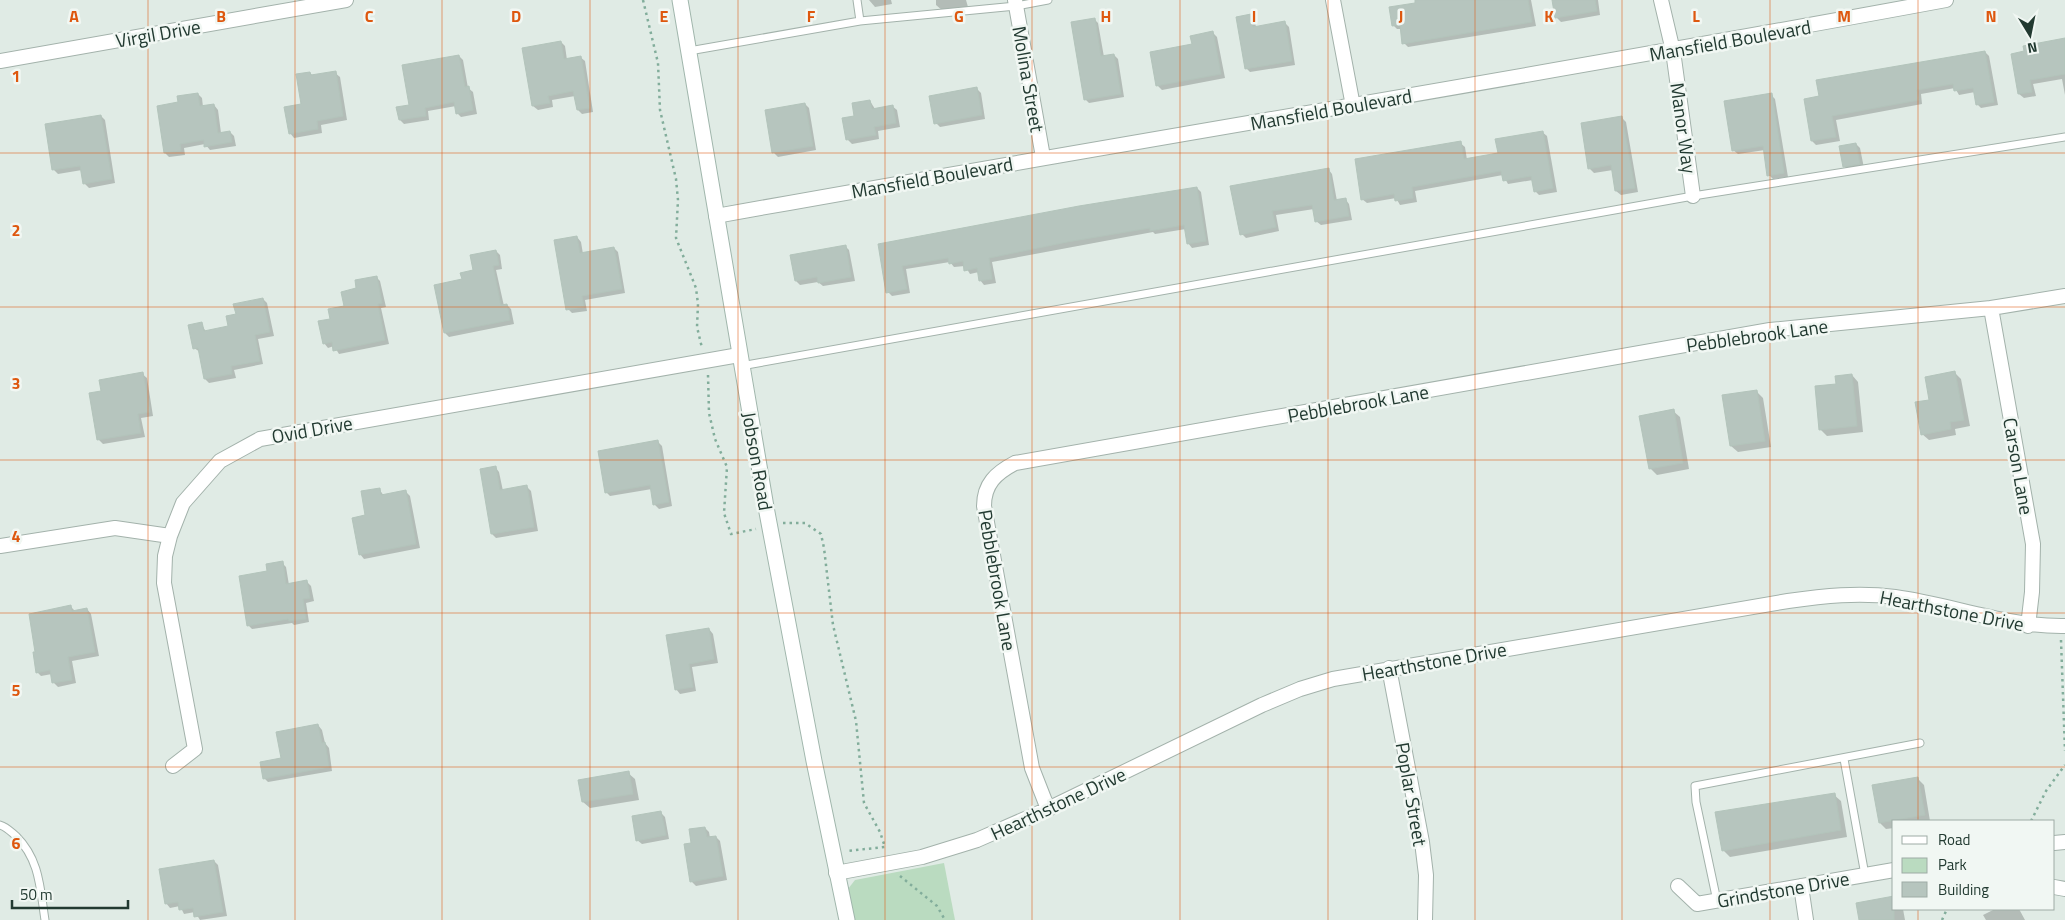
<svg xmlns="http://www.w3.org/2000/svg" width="2065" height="920" viewBox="0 0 2065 920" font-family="'Titillium Web',sans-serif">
  <rect width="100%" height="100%" fill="#e0ebe5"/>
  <path fill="#badbc0" d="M944 863 955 920H854L848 889 855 880Z"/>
  <path fill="#0003" d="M869 0H891L892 4 875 7Z
    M936 0H966L968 7 943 11 936 5Z
    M1416 0H1531L1536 26 1408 47 1404 43 1401 29H1397L1393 25 1416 4Z
    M1553 0H1598L1600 15 1561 22 1557 18Z
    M1251 15 1255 20 1256 28 1285 23 1289 27 1295 65 1250 72 1246 68Z
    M1094 19 1098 23 1104 57 1114 55 1118 59 1124 97 1089 103 1085 99Z
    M1213 33 1217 37 1225 78 1162 90 1157 85 1193 45Z
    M2065 41V95L2062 79 2033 84 2036 96 2024 98 2019 94 2013 55Z
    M561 42 565 46 567 60 580 57 585 61 593 112 582 114 578 110 575 96 552 100 553 107 538 110 533 106Z
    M1985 52 1989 56 1998 105 1981 108 1977 104 1975 92 1959 95 1955 88 1921 94 1922 104 1836 120 1840 141 1816 145 1812 141 1805 100Z
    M459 56 463 60 468 88 473 92 477 114 461 117 457 113 456 106 428 111 429 120 404 124 400 120 410 106Z
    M310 73 313 76 335 73 340 77 347 120 321 125 322 133 294 138 290 133 302 105Z
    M977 89 981 93 985 119 940 127 936 123Z
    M198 94 202 98 203 107 214 105 218 110 221 133 230 132 234 136 236 146 210 150 205 144 184 148 185 155 169 157 165 153 180 103Z
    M1771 95 1775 99 1788 177 1773 179 1769 175 1765 150 1738 154 1733 150Z
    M870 101 875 109 892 106 897 110 900 127 878 131 879 139 852 144 848 140 856 116Z
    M805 104 809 108 816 150 778 157 774 153 766 111Z
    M101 116 105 120 115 183 89 188 85 184 82 170 58 174 54 170Z
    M1622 118 1626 122 1638 192 1621 195 1616 191 1613 170 1594 173 1590 169Z
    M1542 132 1547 136 1557 192 1539 195 1535 191 1533 180 1508 184 1503 175 1415 191 1417 202 1400 205 1396 198 1367 203 1362 199 1460 143 1465 147 1467 160 1499 154Z
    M1856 144 1860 148 1864 168 1848 170 1844 166Z
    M1328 169 1332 174 1337 201 1345 199 1349 204 1352 220 1321 225 1316 221 1314 209 1276 215 1279 231 1246 238 1242 234 1232 187Z
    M1197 188 1201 192 1209 245 1192 248 1188 243 1186 229 1155 234 1153 232 992 262 996 283 984 285 980 280 979 272 970 274 965 266 954 267 950 262 906 269 910 293 892 296 888 292 879 245Z
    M577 237 581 242 583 254 614 248 618 252 625 293 585 300 587 311 572 313 568 309Z
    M845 246 849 250 855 281 823 286 818 282 800 285 796 281Z
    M496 251 500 255 502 269 496 270 504 306 507 305 511 309 514 324 449 337 445 333 463 280Z
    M376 277 380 281 386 307 381 308 389 344 339 354 334 346 328 348 324 343 332 320 345 307 358 289Z
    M263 299 267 303 274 336 258 339 263 364 234 370 236 378 209 383 205 379 200 352 194 348 201 323 206 332 229 327Z
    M1955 373 1961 379 1970 426 1955 429 1956 435 1929 440 1922 434 1930 401Z
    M142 374 147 378 153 416 141 418 145 437 103 444 99 440 91 394 103 392Z
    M1852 375 1858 382 1863 432 1827 436 1820 429 1837 385Z
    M1756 391 1763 398 1771 447 1738 452 1731 446 1723 396Z
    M1673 411 1680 417 1689 469 1657 475 1650 468Z
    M658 442 662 446 672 506 659 509 655 505 652 489 610 496 606 492Z
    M495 467 499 472 503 491 527 487 531 491 538 531 496 538 492 534Z
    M379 489 384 496 406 492 410 496 420 548 364 559 360 554 367 516Z
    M282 563 286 567 289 585 307 582 311 586 314 601 306 603 309 622 294 625 292 623 252 629 248 625 269 572Z
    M71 607 75 611 87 609 91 614 99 656 72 661 76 683 58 687 54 683 52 674 41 676 37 672Z
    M709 629 713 634 718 663 692 667 696 691 680 694 676 689 667 636Z
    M318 725 322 730 325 743 329 748 332 771 268 782 264 778Z
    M628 773 635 779 639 800 590 808 583 802 580 781Z
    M1917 778 1924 785 1930 821H1894V828L1886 829 1880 823Z
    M1834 795 1841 801 1847 837 1730 857 1723 850Z
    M661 813 665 817 669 839 642 844 637 840Z
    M705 828 709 832 710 838 716 837 720 841 727 880 696 886 692 882 693 844Z
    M214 861 218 865 227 916 200 920 195 912 184 914 180 906 170 908 166 903Z
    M1894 909H1903L1905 920H1860Z
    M1995 909H2019L2025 920H1986L1983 915Z"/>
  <path fill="#b6c5be" stroke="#b3c4bb" d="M1415 0H1528L1532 22 1402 44 1400 25 1392 26 1389 7 1415 3Z
    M1552 0H1595L1597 11 1555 18Z
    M1251 14 1253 27 1285 21 1292 61 1245 69 1236 17Z
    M1095 18 1101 56 1114 54 1121 94 1084 100 1071 22Z
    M1213 31 1221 74 1156 86 1150 52 1192 44 1190 36Z
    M2065 38V74L2030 80 2032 92 2018 94 2011 54 2024 51 2023 46Z
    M561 41 564 59 581 56 590 108 577 110 573 91 548 96 550 103 532 106 522 48Z
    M1985 51 1994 102 1976 105 1973 88 1954 91 1953 84 1917 90 1919 100 1832 116 1836 137 1811 141 1804 99 1819 96 1816 80Z
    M459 55 465 87 469 86 473 110 456 114 454 102 425 108 426 116 399 120 396 107 409 105 402 65Z
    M336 71 343 116 317 121 318 129 289 134 284 107 301 104 296 74 310 72 311 75Z
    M977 87 982 115 934 124 929 96Z
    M198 93 200 106 214 104 218 133 230 131 232 142 204 147V140L180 144 181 151 164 153 157 106 178 102 177 96Z
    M1772 93 1784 173 1767 176 1763 146 1732 151 1724 101Z
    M870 100 872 109 893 105 896 123 874 127 876 135 846 140 842 118 854 116 852 103Z
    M805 103 813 146 772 153 765 110Z
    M101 115 112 179 83 184 80 166 52 170 45 124Z
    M1622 116 1635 188 1615 191 1611 165 1588 169 1581 123Z
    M1543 131 1553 188 1534 192 1531 176 1503 181 1501 171 1412 187 1413 198 1395 201 1394 194 1361 200 1355 159 1461 141 1464 159 1498 153 1495 139Z
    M1856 143 1860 164 1843 167 1839 146Z
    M1329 168 1334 200 1346 198 1349 216 1315 222 1312 205 1272 211 1276 227 1240 235 1230 186Z
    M1197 187 1206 241 1187 244 1184 225 1150 231V228L1067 242 989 258 992 279 979 281 977 268 964 271 963 261 949 264 948 258 902 266 907 289 886 293 878 244 1079 206Z
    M577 236 580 253 614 247 622 289 582 296 584 307 566 310 554 240Z
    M846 245 851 277 818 283 817 277 795 281 790 255Z
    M496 250 499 265 493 266 501 305 507 304 510 320 444 333 434 285 462 279 460 273 473 270 470 255Z
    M377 276 382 303 378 304 385 340 333 351 332 342 323 344 318 321 330 319 328 309 344 306 341 292 356 288 355 280Z
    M263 298 270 332 255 335 260 361 231 366 232 374 204 379 198 348 193 349 188 325 202 322 204 331 228 326 226 316 236 314 233 304Z
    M1955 371 1964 420 1950 422 1951 429 1921 435 1915 402 1929 400 1925 377Z
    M143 372 150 412 138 414 141 433 97 440 89 393 101 391 99 380Z
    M1852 374 1857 426 1819 430 1815 386 1836 384 1835 376Z
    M1757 390 1765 441 1730 446 1722 395Z
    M1674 409 1683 463 1649 469 1639 416Z
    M658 440 669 502 653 505 650 485 605 493 598 451Z
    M496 466 500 490 527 485 534 527 491 534 480 469Z
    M380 488 381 495 406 490 416 544 359 555 352 518 365 515 361 491Z
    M283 561 286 584 307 580 310 598 303 599 306 619 289 621 288 619 247 626 239 576 267 571 266 564Z
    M71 605 72 611 87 608 95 652 68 657 72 680 52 683 50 670 36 673 33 652H35L29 614Z
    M709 628 714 659 689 664 693 687 675 690 666 635Z
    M318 724 322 743 325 742 329 767 263 779 260 762 281 758 276 732Z
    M629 771 633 794 582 802 578 780Z
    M1918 777 1925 815 1879 823 1872 785Z
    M1835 793 1841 830 1722 851 1715 812Z
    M661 811 666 835 636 841 632 816Z
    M705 827 707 837 716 836 723 876 690 882 684 844 691 843 689 829Z
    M214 860 223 912 194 917 193 908 179 910 178 902 165 904 159 869Z
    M1894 896V920H1859L1856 903Z"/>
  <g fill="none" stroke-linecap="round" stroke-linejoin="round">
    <g stroke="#a3b2ab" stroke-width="9">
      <path id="lane" d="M857 0 860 21
        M689 51 860 21 1016 6 1048 0
        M741 366 1693 196 2065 137
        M1844 759 1865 875
        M0 825C7 827 11 832 16 836 40 860 40 888 45 920
        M1717 901 1696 802 1695 786 1920 743"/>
    </g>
    <g stroke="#a3b2ab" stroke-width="16">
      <path id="street" d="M1015 0 1043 157
        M1333 0 1353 106
        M1661 0 1673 51 1693 196
        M0 61 346 0
        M716 216C1126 142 1537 76 1946 0
        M1991 308 2033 544 2032 592 2028 626
        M0 546 115 528 170 536
        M1389 668 1422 842 1426 875 1425 920
        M173 766 195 749 164 583 165 556 170 536 183 503 220 461 260 439 739 355
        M1048 809 1032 768 984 506C984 484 996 473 1015 463L1770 330 1991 308 2065 296
        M2054 843 2065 842
        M836 873 922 857 977 840 1048 809 1262 705 1300 689 1333 679 1788 601C1823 596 1859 592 1895 597 1953 605 2006 627 2065 626
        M1678 886 1697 904 1894 870
        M1801 886 1806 920
        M2054 887 2065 889"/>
    </g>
    <g stroke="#a0b6ac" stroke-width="17">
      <path id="secondary" d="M680 0 766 507 814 761 847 920"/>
    </g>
    <path stroke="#82ad9b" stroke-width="2.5" stroke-dasharray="2.5 4" stroke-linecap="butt" d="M643 0 658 63 660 110 676 179 678 200 676 238 696 288 698 304 697 327 702 348
      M708 375 709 413 715 439 727 467 724 513 731 534 756 529
      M783 523H805L821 534 824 548 833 625 856 721 864 803 880 832 885 847 847 851
      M2061 640 2065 751
      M2031 821 2046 791 2065 765
      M900 876 937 906 945 920
      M1942 920 1947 909"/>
    <use href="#lane" stroke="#fff" stroke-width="7"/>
    <use href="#street" stroke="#fff" stroke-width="14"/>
    <use href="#secondary" stroke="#fff" stroke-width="15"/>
  </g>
  <path fill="none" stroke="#de570e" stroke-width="1" stroke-opacity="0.55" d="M148 0V920M295 0V920M442 0V920M590 0V920M738 0V920M885 0V920M1032 0V920M1180 0V920M1328 0V920M1475 0V920M1622 0V920M1770 0V920M1918 0V821M0 153H2065M0 307H2065M0 460H2065M0 613H2065M0 767H2065M1918 909V920"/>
  <g text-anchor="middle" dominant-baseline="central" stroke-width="5" stroke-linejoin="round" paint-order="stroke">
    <g font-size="19" fill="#223a31" stroke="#f1f7f3">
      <text transform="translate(158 33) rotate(-10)">Virgil Drive</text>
      <text transform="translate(1730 40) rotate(-10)">Mansfield Boulevard</text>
      <text transform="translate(1029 79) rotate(80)">Molina Street</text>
      <text transform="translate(1331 109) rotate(-10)">Mansfield Boulevard</text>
      <text transform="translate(1684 128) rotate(82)">Manor Way</text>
      <text transform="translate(932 177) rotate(-10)">Mansfield Boulevard</text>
      <text transform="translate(1757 335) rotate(-8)">Pebblebrook Lane</text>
      <text transform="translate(1358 403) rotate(-10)">Pebblebrook Lane</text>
      <text transform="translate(312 429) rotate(-10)">Ovid Drive</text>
      <text transform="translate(758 461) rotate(80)">Jobson Road</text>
      <text transform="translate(2019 466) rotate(80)">Carson Lane</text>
      <text transform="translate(998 580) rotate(80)">Pebblebrook Lane</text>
      <text transform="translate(1952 610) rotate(11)">Hearthstone Drive</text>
      <text transform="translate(1434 661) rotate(-10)">Hearthstone Drive</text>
      <text transform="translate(1412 794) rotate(80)">Poplar Street</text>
      <text transform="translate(1058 803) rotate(-25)">Hearthstone Drive</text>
      <text transform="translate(1783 889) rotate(-10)">Grindstone Drive</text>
    </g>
  </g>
  <g font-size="16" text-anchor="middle" font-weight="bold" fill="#de570e" stroke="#f1f7f3" stroke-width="5" stroke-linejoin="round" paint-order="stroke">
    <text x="74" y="22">A</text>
    <text x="221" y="22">B</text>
    <text x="369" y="22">C</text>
    <text x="516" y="22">D</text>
    <text x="664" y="22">E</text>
    <text x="811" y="22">F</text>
    <text x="959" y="22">G</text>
    <text x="1106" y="22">H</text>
    <text x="1254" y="22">I</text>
    <text x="1401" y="22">J</text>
    <text x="1549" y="22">K</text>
    <text x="1696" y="22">L</text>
    <text x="1844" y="22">M</text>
    <text x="1991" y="22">N</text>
    <text x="16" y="82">1</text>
    <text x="16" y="236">2</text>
    <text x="16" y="389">3</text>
    <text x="16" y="542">4</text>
    <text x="16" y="696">5</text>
    <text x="16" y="849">6</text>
  </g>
  <rect x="1892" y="820" width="162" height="90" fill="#f1f7f3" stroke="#9eaba5"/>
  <rect x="1902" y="836" width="25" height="8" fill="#ffffff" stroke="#9eaba5"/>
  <text x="1938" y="845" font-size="15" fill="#223a31">Road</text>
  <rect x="1902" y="858" width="25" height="15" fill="#badbc0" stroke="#9eaba5"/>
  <text x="1938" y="870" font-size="15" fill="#223a31">Park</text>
  <rect x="1902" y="882" width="25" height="15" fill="#b6c5be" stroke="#9eaba5"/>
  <text x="1938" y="895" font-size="15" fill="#223a31">Building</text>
  <g transform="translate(2030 35) rotate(170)" stroke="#f1f7f3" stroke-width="4" paint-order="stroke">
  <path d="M0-4L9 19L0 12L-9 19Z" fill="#223a31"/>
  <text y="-8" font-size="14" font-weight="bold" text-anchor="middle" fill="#223a31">N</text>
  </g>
  <path d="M12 900v8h116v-8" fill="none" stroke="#223a31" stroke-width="2.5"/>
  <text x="20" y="900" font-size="15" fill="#223a31" stroke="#f1f7f3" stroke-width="4" paint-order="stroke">50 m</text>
</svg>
